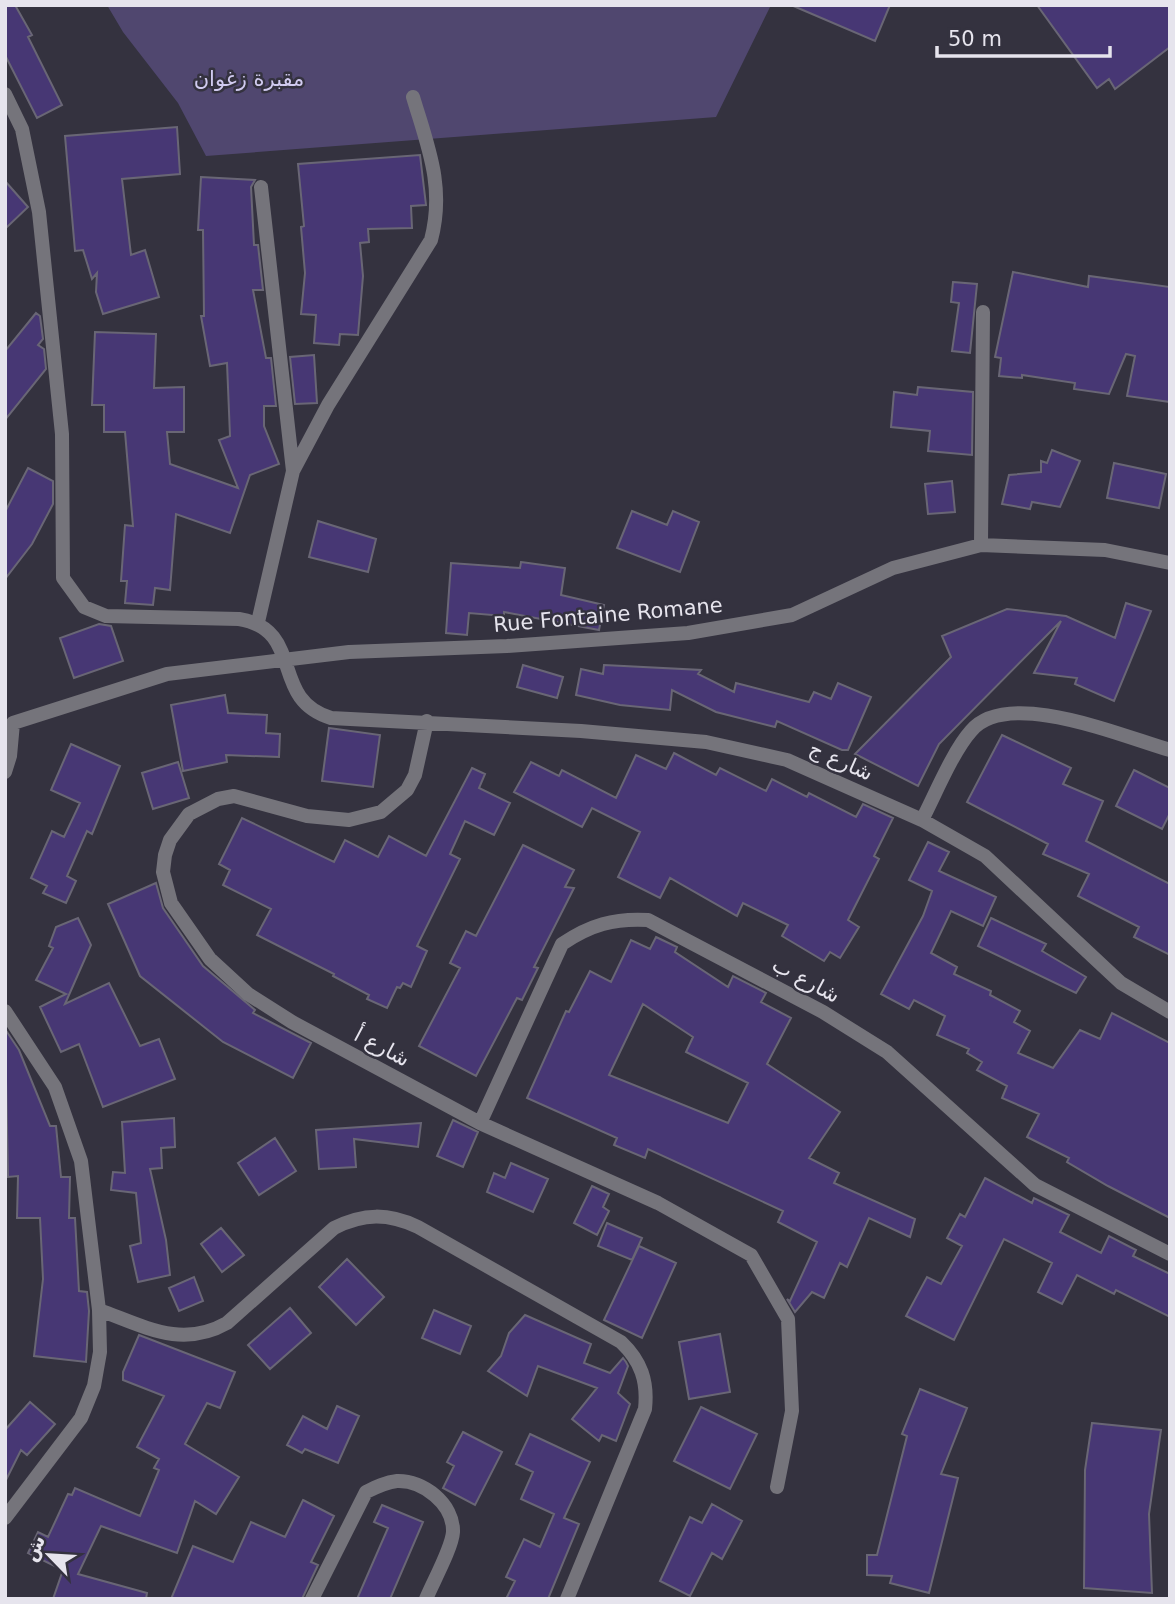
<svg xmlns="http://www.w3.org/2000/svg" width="1175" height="1604" viewBox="0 0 1175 1604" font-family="'DejaVu Sans','Noto Naskh Arabic',sans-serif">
  <rect width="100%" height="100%" fill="#34323f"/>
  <path fill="#50476f" d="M107 5H771L716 117 206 156 178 103 123 32Z"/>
  <path fill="#473774" stroke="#696675" stroke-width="2" fill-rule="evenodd" d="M5 5H15L32 35 28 37 62 105 37 118 5 55Z
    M791 5H890L875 41Z
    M1037 5H1170V47L1115 89 1109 79 1097 88Z
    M177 127 180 174 122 179 131 255 145 250 159 297 103 314 96 292 97 273 92 279 83 250 75 251 65 136Z
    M420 155 426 205 411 206 412 228 368 229 369 242 360 243 363 276 358 335 340 334 339 345 314 343 316 315 301 314 305 273 301 227 304 226 298 164Z
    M201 177 255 180 251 187 254 245H258L263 290H253L266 358H271L276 406H264V426L279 464 250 475 230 533 176 514 170 590 155 588 153 605 125 603 127 581H121L125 525 133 526 125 432H104V405H92L95 332 156 334 154 388 184 387V432H167L170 464 238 488 219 440 230 436 227 363 210 366 201 316H204L203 230H198Z
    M5 181 28 207 5 229Z
    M1013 272 1088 287 1089 276 1170 287V402L1127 396 1135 356 1126 354 1109 394 1074 389 1075 383 1022 375V378L999 376 1001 358 995 357Z
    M953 282 977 284 970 353 952 351 959 303 951 302Z
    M36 313 40 316 43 339 38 345 44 349 46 369 5 420V351Z
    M314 355 317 403 295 404 290 357Z
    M918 387 973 392 972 455 928 451 930 431 891 427 894 392 917 395Z
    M1052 450 1080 461 1060 507 1032 502 1030 509 1002 504 1009 475 1041 472V461L1047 463Z
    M1114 463 1166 474 1159 508 1107 498Z
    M28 468 53 481V504L32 544 5 579V512Z
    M952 481 955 512 928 514 925 484Z
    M632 511 667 525 673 511 699 522 680 572 617 548Z
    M318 521 376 539 368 572 309 557Z
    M521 562 565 568 561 595 604 605 599 630 504 612V616L469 613 467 635 446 633 451 563 520 568Z
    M1126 603 1151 611 1114 701 1075 684 1077 678 1034 673 1061 621 939 744 918 786 855 754 951 657 942 636 1007 609 1066 616 1115 638Z
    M99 624 111 626 123 661 74 678 60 638Z
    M523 665 563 677 557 698 517 687Z
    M604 665 701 670 698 674 734 692 736 683 809 702 814 692 831 699 838 683 871 697 848 750H842L777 721 775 727 716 712 672 690 670 710 620 705 576 695 581 669 603 674Z
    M225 695 228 713 267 715 266 733 280 734 279 757 226 755 227 762 183 771 171 705Z
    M329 728 380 735 373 787 322 781Z
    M1002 735 1071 768 1063 784 1103 801 1086 841 1170 884V955L1134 937 1139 927 1078 896 1089 874 1043 854 1048 844 967 802Z
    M71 744 120 766 92 834 87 831 67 876 76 881 66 903 43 893 47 886 31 878 52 831 64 837 80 803 51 790Z
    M674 753 716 775 720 768 766 791 772 779 807 797 809 793 856 817 863 804 893 818 874 856 879 859 848 920 859 927 840 958 830 952 824 961 782 936 788 925 743 903 737 916 670 878 660 898 618 877 640 832 592 808 582 827 514 792 531 762 559 776 562 770 616 798 636 755 666 769Z
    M178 762 189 798 153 809 142 773Z
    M472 768 485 774 479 788 510 803 494 835 465 821 450 854 460 859 417 946 427 951 411 987 403 983 400 988 397 987 387 1008 367 999 369 995 333 976 334 974 257 935 271 909 223 885 230 870 219 864 242 818 334 862 345 840 378 857 389 836 426 856Z
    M1134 770 1170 788V813L1162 829 1116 806Z
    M928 842 949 852 939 871 996 897 983 926 951 911 931 953 957 967 954 974 991 991 990 995 1020 1011 1014 1022 1030 1031 1018 1053 1053 1068 1080 1030 1100 1039 1112 1013 1170 1043V1218L1108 1186 1067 1162 1069 1158 1027 1137 1039 1114 1002 1098 1007 1086 977 1070 982 1062 967 1053 969 1049 937 1035 945 1016 914 1000 909 1009 881 994 923 916 932 891 909 880Z
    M523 845 574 870 565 887 574 888 534 967 538 968 522 1000 517 998 476 1076 419 1046 460 968 450 963 466 931 476 936Z
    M156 883 163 908 203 966 255 1010 253 1013 311 1043 293 1078 223 1042 140 976 108 904Z
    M78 918 91 945 65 1004 109 983 140 1046 159 1039 175 1079 103 1107 79 1044 61 1052 40 1007 66 994 36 980 53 948 49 946 56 927Z
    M991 918 1046 944 1042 951 1086 977 1076 993 978 946Z
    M656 937 677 947 675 952 728 987 733 976 766 993 761 1002 791 1018 767 1064 840 1112 809 1158 839 1173 834 1183 915 1219 910 1237 869 1218 847 1267 840 1263 824 1298 812 1292 795 1312 787 1299 790 1301 817 1242 778 1222 783 1211 648 1149 645 1158 614 1145 617 1138 527 1098 566 1011 569 1012 590 971 611 982 631 940 650 949ZM643 1004 693 1037 686 1052 748 1083 728 1123 609 1075Z
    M5 1029 19 1050 50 1126H56L61 1177H70L69 1218H75L79 1291 87 1292 89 1311 86 1362 34 1356 43 1279 40 1218H17L18 1176 8 1177Z
    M174 1118 175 1147 161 1148 162 1168 150 1169 166 1240 170 1275 138 1282 130 1246 141 1243 136 1193 111 1190 113 1172 125 1173 122 1122Z
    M453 1120 478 1132 463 1167 437 1156Z
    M421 1123 418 1147 354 1139 356 1167 319 1169 316 1130Z
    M275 1138 296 1171 259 1195 238 1163Z
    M511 1163 548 1179 533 1212 487 1192 494 1173 505 1178Z
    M985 1178 1032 1203 1034 1198 1069 1215 1060 1232 1101 1253 1109 1236 1136 1250 1133 1256 1170 1274V1317L1116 1290 1114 1294 1077 1275 1062 1304 1038 1292 1052 1263 1004 1239 954 1340 906 1316 927 1277 941 1284 962 1246 947 1238 960 1214 965 1217Z
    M592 1186 609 1194 603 1207 609 1211 597 1235 574 1223Z
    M607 1223 642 1238 632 1260 598 1246Z
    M221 1228 244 1255 222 1272 201 1244Z
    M639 1246 676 1263 642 1338 604 1320Z
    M347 1259 384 1297 356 1325 319 1287Z
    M194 1277 203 1301 179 1311 169 1288Z
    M290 1308 311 1333 270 1369 248 1345Z
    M434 1310 471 1326 460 1354 422 1338Z
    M525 1315 591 1344 584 1363 610 1373 623 1358 626 1362 628 1366 618 1393 630 1404 616 1441 602 1435 599 1441 572 1419 597 1388 538 1366 527 1396 488 1371 501 1356 509 1333Z
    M720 1334 730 1392 689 1399 679 1342Z
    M139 1335 235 1372 220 1408 207 1403 185 1444 239 1477 216 1514 195 1501 177 1553 101 1526 78 1574 147 1593 146 1599H53L63 1570 28 1553 38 1532 48 1537 68 1494 72 1495 75 1488 140 1516 159 1470 154 1468 159 1459 137 1447 164 1396 123 1380V1372Z
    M920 1389 967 1408 941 1474 958 1478 929 1593 890 1583 892 1576 867 1575V1555H877L907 1436 902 1434Z
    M30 1402 55 1424 27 1455 21 1450 5 1482V1430Z
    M337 1406 359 1416 338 1463 305 1449 302 1453 287 1445 303 1416 327 1429Z
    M701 1407 757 1434 730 1489 674 1461Z
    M1092 1423 1161 1430 1149 1514 1152 1593 1084 1588 1085 1470Z
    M463 1432 502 1452 475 1505 443 1488 454 1466 447 1462Z
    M530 1434 590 1462 564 1518 579 1524 548 1599H506L515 1581 506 1577 524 1539 540 1547 554 1514 521 1499 533 1472 516 1464Z
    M303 1500 334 1516 311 1562 318 1565 302 1599H171L193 1546 233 1562 251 1522 285 1537Z
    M712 1504 742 1521 722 1559 712 1553 690 1596 660 1581 690 1517 702 1523Z
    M382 1505 423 1522 390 1599H357L388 1528 374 1522Z"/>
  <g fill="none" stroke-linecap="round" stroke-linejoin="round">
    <path stroke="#75747b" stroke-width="14" d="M5 94 22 129 39 212 62 434 63 578 84 607 106 616 239 619C306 630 268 699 331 718L581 731 706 742 787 760 922 820 985 856 1121 983 1170 1012
      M261 187 293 471
      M981 545 983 312
      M258 622 293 471 328 405 431 240C445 187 428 147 413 97
      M427 721 415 775 407 790 381 812 349 820 307 816 234 796 218 799 189 814 170 840 165 855 163 872 171 903 210 959 248 994 292 1022 480 1123 658 1203 751 1255 788 1319 792 1411 777 1487
      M13 723 167 674 349 652 507 646 688 633 792 615 893 568 981 545 1105 550 1170 563
      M5 772 10 756 13 723
      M922 820C935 795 953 751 971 731 1007 687 1124 737 1170 750
      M5 1011 55 1087 81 1161 99 1310 100 1352 94 1386 81 1418 5 1518
      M480 1123 562 944C590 925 614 918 648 920L823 1012 887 1052 1035 1185 1170 1254
      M99 1310C144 1326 181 1349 227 1323L334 1228C364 1213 388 1213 418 1227L621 1342C641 1361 648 1381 645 1409L567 1599
      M312 1599 366 1492C376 1487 386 1482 397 1481 423 1480 454 1504 453 1532 452 1548 433 1582 426 1599"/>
  </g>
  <g text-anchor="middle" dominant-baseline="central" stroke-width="5" stroke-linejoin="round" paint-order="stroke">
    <g font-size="21" fill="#d1cbf0" stroke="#34323f">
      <text x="249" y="79">مقبرة زغوان</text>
    </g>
    <g font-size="21" fill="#e6e4ed" stroke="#34323f">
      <text transform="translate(608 615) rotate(-5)">Rue Fontaine Romane</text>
      <text transform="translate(841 761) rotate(24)">شارع ج</text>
      <text transform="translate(806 980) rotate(28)">شارع ب</text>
      <text transform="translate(382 1047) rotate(28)">شارع أ</text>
    </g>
  </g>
  <rect width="1175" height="1604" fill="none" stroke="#e6e4ed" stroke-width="14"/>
  <g transform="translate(49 1555) rotate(295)" stroke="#34323f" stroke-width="5" paint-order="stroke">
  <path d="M0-5L12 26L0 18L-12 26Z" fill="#e6e4ed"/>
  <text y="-10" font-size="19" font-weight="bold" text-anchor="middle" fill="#e6e4ed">ش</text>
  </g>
  <path d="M937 46v10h173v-10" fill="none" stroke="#e6e4ed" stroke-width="3.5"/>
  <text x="948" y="46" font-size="21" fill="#e6e4ed" stroke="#34323f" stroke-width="5" paint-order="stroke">50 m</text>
</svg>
